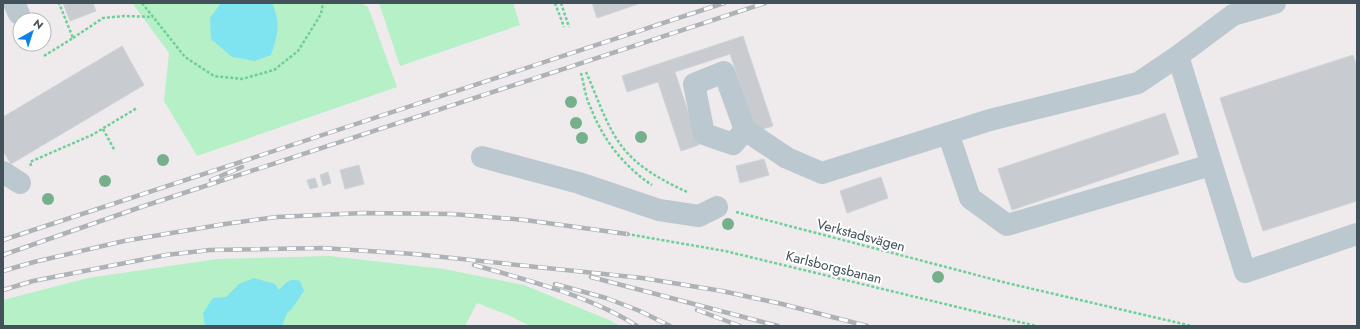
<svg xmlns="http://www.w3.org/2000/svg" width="1360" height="329" viewBox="0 0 1360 329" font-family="Jost,sans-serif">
  <rect width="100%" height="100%" fill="#efebec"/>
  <path fill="#b6f0c7" d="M132 3H361L368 7 397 87 197 156 164 101 169 53Z
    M379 3H513L520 25 400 66Z
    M329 256 444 269 524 285 609 320 620 326H530L508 315 477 303 465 326H3V300L88 278 217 259Z"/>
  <path fill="#80e3f0" d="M221 3H272C281 24 278 34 271 55L255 61 232 57 211 39 210 18Z
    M254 278 275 284 279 290C285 283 291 277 300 281L304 291 291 310 287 313 282 326H205L203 313 213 298 226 297 239 284Z"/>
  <path fill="#c8ccd1" stroke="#cfd3d8" d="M63 3H93L96 11 70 21Z
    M592 3H641L597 18Z
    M743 36 773 126 756 131 730 54 675 72 699 145 681 151 658 82 627 92 622 76Z
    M122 46 144 85 11 164 3 151V117Z
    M1353 55 1357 67V201L1263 231 1220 98Z
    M1165 113 1179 154 1012 210 998 169Z
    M764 159 769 175 740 183 736 166Z
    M359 165 364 184 345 189 340 170Z
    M328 172 331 183 323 186 320 175Z
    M881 177 888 198 847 213 840 191Z
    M315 178 318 187 310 189 307 180Z"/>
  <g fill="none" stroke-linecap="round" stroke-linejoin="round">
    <path stroke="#6dd096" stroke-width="2.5" stroke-dasharray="3 2" stroke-linecap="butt" d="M142 3 185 57 214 76 242 79 274 70 298 51 321 14 323 3
      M555 3 564 27
      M561 3 569 27
      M73 38 103 18 124 16 153 17
      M44 56 73 38 59 3
      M586 72C597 96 607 129 624 149 640 169 664 181 687 192
      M581 73C584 84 585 96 590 106 602 138 623 166 652 185
      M103 129 115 151
      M31 166 30 162 92 135 137 108
      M736 212 1007 283 1192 326
      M627 234 725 251 1036 326"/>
    <path stroke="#bbc8cf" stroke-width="22" d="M14 3 19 14
      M1178 56 1245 272 1357 234
      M745 130 733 144 704 134 694 84 724 72 745 130 787 158 822 173 990 120 1138 83 1178 56 1233 15 1275 3
      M948 133 970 198 1007 225 1211 165
      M482 157 579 183 659 210 699 216 717 207
      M3 172 20 183"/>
    <g stroke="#adb2b7" stroke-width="4.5">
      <path id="rail" d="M211 180 242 167
        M3 240 724 3
        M3 255 141 207 765 3
        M474 265C527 280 590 296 637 326
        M3 271 34 262 124 241 225 224 277 217 363 213 452 214 525 220 627 234
        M591 277 778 326
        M555 284 606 298 640 311 670 326
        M3 290 33 281 166 255 210 250 322 248 414 254 642 278 722 291 782 304 867 326
        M697 310 740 326"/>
    </g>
    <use href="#rail" stroke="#fff" stroke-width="3" stroke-dasharray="9" stroke-linecap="butt"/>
  </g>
  <g fill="#75af8c">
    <circle cx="571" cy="102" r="6"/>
    <circle cx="576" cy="123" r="6"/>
    <circle cx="641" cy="137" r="6"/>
    <circle cx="582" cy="138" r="6"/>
    <circle cx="163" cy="160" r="6"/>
    <circle cx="105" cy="181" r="6"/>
    <circle cx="48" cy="199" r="6"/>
    <circle cx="728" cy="224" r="6"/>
    <circle cx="938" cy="277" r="6"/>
  </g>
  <g text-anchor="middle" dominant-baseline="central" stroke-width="4" stroke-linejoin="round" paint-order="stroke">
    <g font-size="14" fill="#43515a" stroke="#fff">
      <text transform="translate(861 235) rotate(15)">Verkstadsvägen</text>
      <text transform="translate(834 267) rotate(14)">Karlsborgsbanan</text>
    </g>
  </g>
  <rect width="1360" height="329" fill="none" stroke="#43515a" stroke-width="8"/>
  <g transform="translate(32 32) rotate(39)"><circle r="19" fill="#ffffff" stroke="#b4b9bd"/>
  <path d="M0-3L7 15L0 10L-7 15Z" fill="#0f80e5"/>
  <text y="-6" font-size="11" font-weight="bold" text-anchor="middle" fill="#43515a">N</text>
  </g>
</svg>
